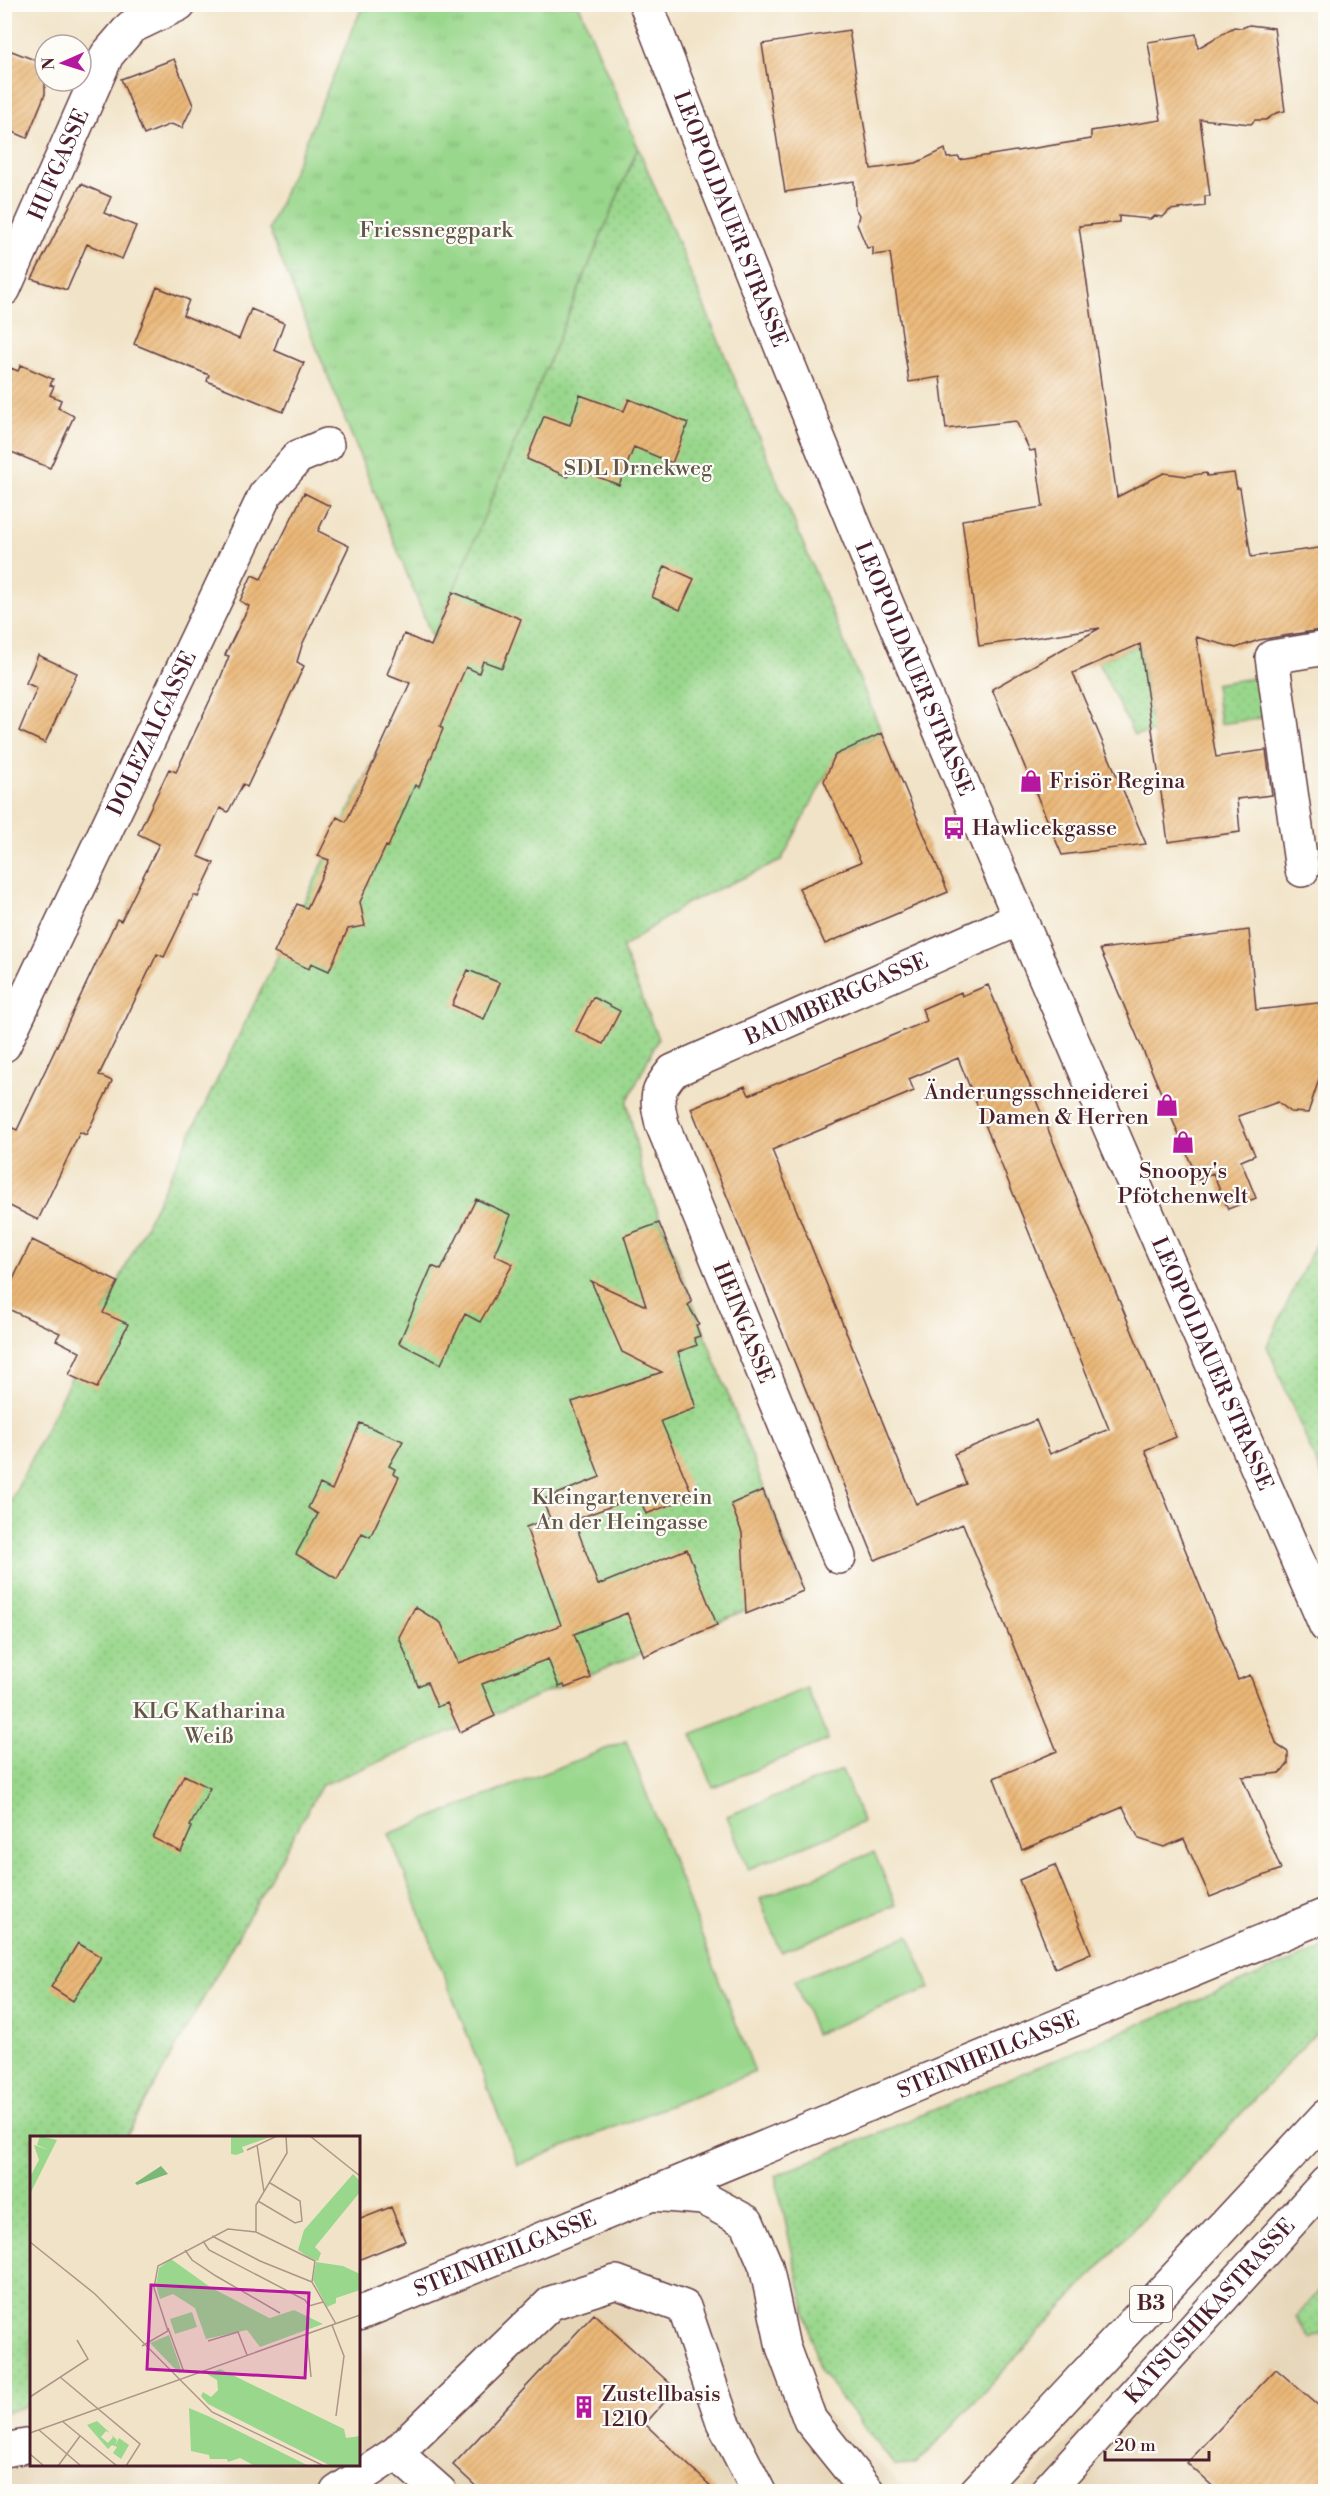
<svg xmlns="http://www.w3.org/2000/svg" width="1330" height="2496" viewBox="0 0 1330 2496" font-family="'Libre Bodoni',serif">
  <defs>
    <pattern id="grass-dots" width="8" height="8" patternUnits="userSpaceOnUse" patternTransform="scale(1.5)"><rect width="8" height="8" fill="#99d78c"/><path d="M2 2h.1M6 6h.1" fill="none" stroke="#85b879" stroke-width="1.8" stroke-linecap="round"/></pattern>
    <pattern id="park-tufts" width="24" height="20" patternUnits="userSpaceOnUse" patternTransform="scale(1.5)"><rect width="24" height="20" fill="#99d78c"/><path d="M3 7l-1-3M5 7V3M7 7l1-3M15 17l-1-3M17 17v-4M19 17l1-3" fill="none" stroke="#85b879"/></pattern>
    <pattern id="building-hatch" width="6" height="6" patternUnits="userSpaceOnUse" patternTransform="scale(1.5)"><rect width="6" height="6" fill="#eab777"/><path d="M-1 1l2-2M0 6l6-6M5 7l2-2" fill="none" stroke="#ca9d67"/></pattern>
  </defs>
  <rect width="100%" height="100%" fill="#fdfcf7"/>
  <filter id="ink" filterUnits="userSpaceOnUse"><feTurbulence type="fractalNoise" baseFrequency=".0167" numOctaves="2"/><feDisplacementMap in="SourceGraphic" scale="12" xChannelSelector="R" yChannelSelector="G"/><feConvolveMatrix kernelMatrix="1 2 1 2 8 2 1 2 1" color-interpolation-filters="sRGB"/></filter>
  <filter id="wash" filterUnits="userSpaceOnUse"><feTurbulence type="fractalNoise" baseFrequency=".008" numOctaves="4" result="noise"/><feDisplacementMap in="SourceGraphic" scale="24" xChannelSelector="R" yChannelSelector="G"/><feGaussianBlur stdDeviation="1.35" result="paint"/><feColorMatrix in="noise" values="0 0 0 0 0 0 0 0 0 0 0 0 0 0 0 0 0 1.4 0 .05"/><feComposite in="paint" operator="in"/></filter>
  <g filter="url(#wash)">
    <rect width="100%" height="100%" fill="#f1e3c7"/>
    <path fill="#e6d5b7" d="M714 2158 821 2409 909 2491H5L4 2413 31 2404 32 2464H358L359 2289Z
      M1325 2165V2491H1022Z"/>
    <path fill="url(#grass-dots)" stroke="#727b5c" stroke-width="1.5" d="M638 147 882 733 837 754 781 861 687 903 622 948 658 1039 627 1102 642 1171 802 1587 322 1785 126 2137 32 2138 31 2404 5 2413 4 1515 433 639Z
      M1140 644 1150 717 1208 708 1210 725 1134 735 1098 662Z
      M1260 677 1266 717 1220 724 1215 684Z
      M1325 1224V1484L1267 1346Z
      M1325 1947V2023L916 2465 895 2466 819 2370 775 2176Z
      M1325 2285V2332L1310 2339 1296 2317Z"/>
    <path fill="url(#park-tufts)" stroke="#727b5c" stroke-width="1.5" d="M363 5H579L638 147 433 639 269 229Z"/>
    <path fill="#99d78c" stroke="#727b5c" stroke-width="1.5" d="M807 1688 828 1740 713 1787 692 1734Z
      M626 1741 755 2072 518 2165 389 1834Z
      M842 1770 863 1822 748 1869 727 1816Z
      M874 1852 896 1905 781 1952 760 1899Z
      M909 1935 930 1988 815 2034 794 1981Z"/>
    <g id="blocks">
      <path fill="url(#building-hatch)" fill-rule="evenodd" d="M1249 25 1274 28 1285 111 1276 113 1266 120H1255L1251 124 1200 119 1210 196H1205V206L1170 210 1163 217 1155 216 1150 219 1119 216V222L1079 226 1117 497 1164 473 1187 476 1206 473 1207 476 1234 473 1237 488H1240L1251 557 1326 547V629L1259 640 1236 648 1196 637 1216 757 1266 750 1272 795 1237 799 1240 832 1168 842 1140 644 1073 673 1146 844 1062 855 992 689 1100 628 979 646 962 520 1043 507 1035 450 1030 451 1016 421 946 429 940 377 909 382 890 253 873 255V247L867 248 857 224 859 215 855 208 854 181 785 192 762 44 849 30 871 169 916 163 945 149 947 158 959 157 960 160 1091 139V131L1161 120 1148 42 1196 34 1198 48 1234 27 1242 28Z
        M4 48 45 64V94L27 138 4 128Z
        M174 59 193 105 182 128 171 124 144 135 121 79Z
        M81 184 111 197 104 213 136 226 122 259 87 244 67 290 32 279Z
        M157 287 189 300 183 315 239 339 251 309 284 323 274 350 304 363 283 412 207 381 209 375 134 344Z
        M21 365 53 379 50 385 54 386 50 395 61 400 58 408 74 416 50 468 4 449V384L11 368 18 371Z
        M580 395 624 411 629 399 688 423 672 463 634 447 619 485 572 467 568 477 527 459 544 416 570 425Z
        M304 493 330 506 318 531 349 546 302 645 297 662 304 666 247 787 243 784 228 812 220 808 198 856 214 863 198 897 194 895 164 957 157 954 99 1075 112 1081 86 1135 80 1132 38 1220 4 1203V1124L17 1130 117 919 121 921 159 844 138 834 169 769 176 772 220 679 229 656 225 655 249 606 240 601 252 575 261 579Z
        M665 566 694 579 680 610 652 597Z
        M453 592 521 619 502 668 483 661 479 673 466 667 440 726 443 729 419 787 415 785 388 847 386 846 360 902 365 926 348 929 329 971 311 963 309 969 274 953 297 904 307 908 329 860 318 856 337 817 346 822 410 683 387 674 404 634 431 646Z
        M38 655 77 673 45 743 19 731 37 688 26 683Z
        M882 733 948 892 825 944 799 888 861 862 824 781 835 755Z
        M1249 930 1256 1010 1326 1002V1072L1321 1073 1308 1113 1291 1112 1278 1102 1238 1116 1255 1155 1241 1161 1256 1198 1228 1209 1213 1173 1198 1180 1100 949Z
        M468 970 500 983 484 1019 452 1005Z
        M988 985 1176 1437 1145 1450 1238 1680 1250 1675 1277 1745 1288 1752V1764L1281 1773 1242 1777 1281 1869 1210 1897 1184 1839 1164 1847 1139 1839 1123 1807 1022 1850 994 1778 1057 1751 963 1524 875 1560 691 1108 745 1086 749 1095 927 1021 922 1009 961 992 962 996ZM958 1058 1109 1429 1050 1454 1036 1420 954 1454 966 1484 916 1504 772 1150 914 1091 909 1079Z
        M593 997 620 1011 603 1044 576 1031Z
        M476 1199 511 1215 494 1255 513 1264 480 1322 465 1314 441 1364 399 1343 432 1266 441 1270Z
        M659 1223 692 1302 688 1305 699 1324 696 1325 700 1336 694 1338 697 1345 678 1352 696 1408 661 1421 693 1496 646 1514 639 1496 574 1520 598 1585 687 1549 717 1625 644 1656 627 1613 574 1634 591 1678 565 1688 564 1685 559 1687 548 1659 482 1684 495 1716 460 1732 447 1703 437 1707 427 1682 418 1686 399 1637 415 1607 441 1623 458 1663 561 1625 526 1527 550 1518 542 1500 600 1477 572 1402 662 1372 622 1352 591 1281 646 1306 624 1236Z
        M32 1240 118 1282 103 1313 128 1324 97 1388 69 1375 80 1352 56 1340 60 1333 4 1307V1298Z
        M360 1423 403 1441 389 1466 395 1469 393 1474 399 1477 370 1537 362 1533 337 1579 296 1554 318 1514 308 1508 320 1484 332 1490Z
        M763 1490 803 1591 746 1614 742 1533 731 1504Z
        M184 1775 210 1788 190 1826 192 1827 181 1852 153 1838Z
        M1055 1865 1091 1953 1055 1968 1019 1880Z
        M78 1943 101 1957 73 2001 51 1987Z
        M391 2207 405 2241 358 2260V2220Z
        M594 2314 676 2389 645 2424 717 2492H482L453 2465Z
        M1276 2369 1326 2412V2492H1219L1187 2463Z"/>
    </g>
  </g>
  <g filter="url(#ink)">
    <use href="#blocks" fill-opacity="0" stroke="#633c42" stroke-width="1.5"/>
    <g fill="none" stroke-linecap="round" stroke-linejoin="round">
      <g stroke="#633c42" stroke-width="36">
        <g id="minor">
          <path id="s1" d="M4 289 107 55 131 27 179 4"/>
          <path d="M1302 870 1272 657 1326 648"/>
          <path id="s2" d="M4 1045 265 495 298 457 327 445"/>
          <path id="s3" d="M839 1557 662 1124C656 1098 655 1092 673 1071L1019 919"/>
          <path id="s4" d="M652 2194 1326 1915"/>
          <path id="s5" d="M358 2314 652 2194 703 2198 747 2222 766 2266 783 2347 810 2420 868 2492"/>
          <path d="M4 2450 32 2445"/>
          <path d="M396 2453 440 2492"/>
          <path d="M337 2492 396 2453 551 2303 616 2282 684 2307 723 2422 759 2492"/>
        </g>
      </g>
      <g stroke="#633c42" stroke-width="36">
        <g id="major">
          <path id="s6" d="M646 4C856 552 1093 1088 1326 1626"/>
          <path d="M976 2492 1326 2116"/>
          <path id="s7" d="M1046 2492 1326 2183"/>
        </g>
      </g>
      <use href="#minor" stroke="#fff" stroke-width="33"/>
      <use href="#major" stroke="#fff" stroke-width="33"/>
    </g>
  </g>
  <defs>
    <g id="shop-bare" transform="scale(1.8)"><path d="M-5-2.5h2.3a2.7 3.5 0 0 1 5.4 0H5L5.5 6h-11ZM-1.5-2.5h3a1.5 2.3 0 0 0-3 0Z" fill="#b5179e" stroke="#fdfcf7" stroke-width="2.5" paint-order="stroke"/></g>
    <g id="bus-bare" transform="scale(1.8)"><path d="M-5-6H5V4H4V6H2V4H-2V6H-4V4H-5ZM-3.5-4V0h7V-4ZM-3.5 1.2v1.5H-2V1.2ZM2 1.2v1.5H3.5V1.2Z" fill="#b5179e" stroke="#fdfcf7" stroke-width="2.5" paint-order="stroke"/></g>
    <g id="building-bare" transform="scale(1.8)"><path d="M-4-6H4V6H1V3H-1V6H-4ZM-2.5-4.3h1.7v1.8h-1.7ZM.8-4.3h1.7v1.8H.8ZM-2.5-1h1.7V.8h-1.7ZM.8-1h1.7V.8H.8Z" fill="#b5179e" stroke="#fdfcf7" stroke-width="2.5" paint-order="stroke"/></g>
  </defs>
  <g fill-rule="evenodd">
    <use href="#shop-bare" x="1031" y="781"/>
    <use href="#bus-bare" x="954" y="828"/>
    <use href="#shop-bare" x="1167" y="1105"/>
    <use href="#shop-bare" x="1183" y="1142"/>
    <use href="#building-bare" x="584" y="2407"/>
  </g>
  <g text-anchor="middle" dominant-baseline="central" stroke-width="4.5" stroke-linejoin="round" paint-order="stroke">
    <rect fill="#fdfcf7" stroke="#806168" stroke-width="1.5" x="1130" y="2286" width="42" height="36" rx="4.5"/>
    <g font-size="21" font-weight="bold" fill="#4a1f2b">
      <text x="1151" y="2304">B3</text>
    </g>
    <g font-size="22" fill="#4a1f2b" stroke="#fdfcf7">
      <text stroke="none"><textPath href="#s1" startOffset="136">HUFGASSE</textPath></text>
      <text stroke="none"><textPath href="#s6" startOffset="231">LEOPOLDAUER STRASSE</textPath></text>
      <text stroke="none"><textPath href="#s6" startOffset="717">LEOPOLDAUER STRASSE</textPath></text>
      <text stroke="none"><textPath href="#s2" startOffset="345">DOLEZALGASSE</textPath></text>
      <text stroke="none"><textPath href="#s3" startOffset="704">BAUMBERGGASSE</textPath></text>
      <text transform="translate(743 1323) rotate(68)">HEINGASSE</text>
      <text stroke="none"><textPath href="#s6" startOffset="1473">LEOPOLDAUER STRASSE</textPath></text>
      <text stroke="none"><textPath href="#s4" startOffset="364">STEINHEILGASSE</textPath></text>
      <text stroke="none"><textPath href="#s5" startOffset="159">STEINHEILGASSE</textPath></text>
      <text stroke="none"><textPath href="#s7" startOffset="244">KATSUSHIKASTRASSE</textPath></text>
    </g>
    <g font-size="22" fill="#625648" stroke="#fdfcf7">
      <text x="436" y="230">Friessneggpark</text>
      <text x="638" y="468">SDL Drnekweg</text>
      <text x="622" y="1497">Kleingartenverein<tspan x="622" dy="25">An der Heingasse</tspan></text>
      <text x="209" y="1711">KLG Katharina<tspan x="209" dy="25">Weiß</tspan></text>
    </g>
    <g font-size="22" fill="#4a1f2b" stroke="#fdfcf7" text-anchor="start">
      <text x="1049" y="781">Frisör Regina</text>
      <text x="972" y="828">Hawlicekgasse</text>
      <text x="1149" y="1092" text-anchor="end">Änderungsschneiderei<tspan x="1149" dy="25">Damen &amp; Herren</tspan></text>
      <text x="1183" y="1171" text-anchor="middle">Snoopy's<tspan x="1183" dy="25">Pfötchenwelt</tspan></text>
      <text x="602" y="2394">Zustellbasis<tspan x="602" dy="25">1210</tspan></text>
    </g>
  </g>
  <g transform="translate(30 2136)">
    <rect width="330" height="330" fill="#f1e3c7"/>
    <path d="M10 0 27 4 0 58 1 39 9 24 4 9 19 14 7 9ZM201 0H243L212 11 214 16 206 19 201 18ZM141 123 180 151 268 197 230 211 217 194 176 203 165 172 143 158 130 163 126 149 129 132ZM286 126 313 130 330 138V154L306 162V167L297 171 283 144ZM139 199 152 236 149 237 120 207ZM190 233 314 293 316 302 330 300V330H301L178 268 171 260 173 256 181 261 188 254 187 244 177 238ZM159 272 178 280 279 330H225L210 322 198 326 197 323H180L179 319 161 315ZM67 285 80 297 76 295 71 301 78 307 83 301 81 298 87 304 85 310 89 302 99 309 91 323 83 317 87 311 82 309 78 313 57 289Z" fill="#99d78c"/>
    <path d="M131 30 138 38 107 49 105 47Z" fill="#7ab878"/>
    <path d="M323 38 330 45V56L285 111 291 117 288 125 278 121 268 114 274 94ZM264 174 293 188 268 197 237 183Z" fill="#99d78c"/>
    <path d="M162 176 167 191 145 198 140 183Z" fill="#99d78c"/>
    <path fill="none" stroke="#ae9589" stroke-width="1.5" d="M280 0 330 40M227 9 234 56M217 14 247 0M228 65 265 87 272 85 270 65 240 47M226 96V69L257 17 256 0M182 100 230 125 282 146M173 105 179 114 275 164 279 170 293 166M0 106 65 158 182 276 294 330M155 114 162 124 186 140 250 177M302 189 314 220 306 280M138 192 154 236M277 198 281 241M178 205 208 196 217 219M112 210 138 195 124 152 128 130 198 93 226 96 285 125 282 146 306 188M30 241 110 308 96 330M0 261 58 223 47 204M32 285 87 330M9 294 51 330M0 297 330 179M0 318 14 330M28 330 50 300"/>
    <path fill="#b5179e" fill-opacity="0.15" stroke="#b5179e" stroke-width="3" d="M121 149 279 157 275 242 117 233Z"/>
    <rect width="330" height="330" fill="none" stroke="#4a1f2b" stroke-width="3"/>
  </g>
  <rect width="1330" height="2496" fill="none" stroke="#fdfcf7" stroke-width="24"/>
  <g transform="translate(63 63) rotate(267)"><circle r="28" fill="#fdfcf7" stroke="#b5a4a5" stroke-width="1.5"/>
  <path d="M0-4.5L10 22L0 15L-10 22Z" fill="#b5179e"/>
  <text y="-9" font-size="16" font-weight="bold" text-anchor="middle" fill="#4a1f2b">N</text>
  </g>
  <path d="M1105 2451v9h104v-9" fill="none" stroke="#4a1f2b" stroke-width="3"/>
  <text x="1114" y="2451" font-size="18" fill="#4a1f2b" stroke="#fdfcf7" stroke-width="4.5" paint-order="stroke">20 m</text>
</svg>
